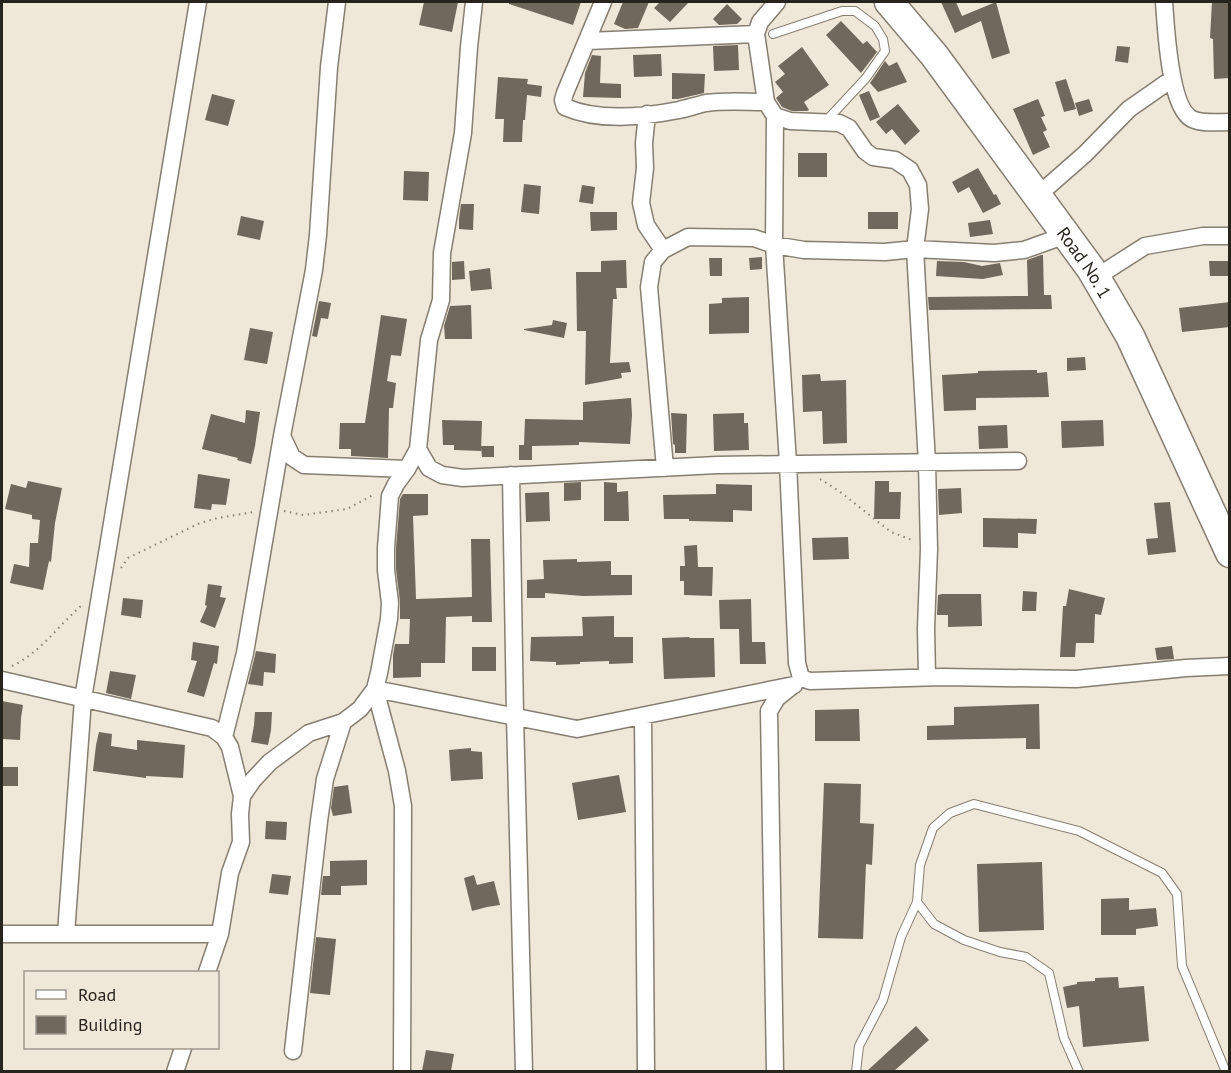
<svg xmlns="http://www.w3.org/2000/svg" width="1231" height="1073" viewBox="0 0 1231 1073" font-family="'PT Sans',sans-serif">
  <rect width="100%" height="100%" fill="#efe7d8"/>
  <path fill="#6f685b" d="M424 2H458L452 32 419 25Z
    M509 2H581L573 25 509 4Z
    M623 2H649L638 28 625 29 614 24Z
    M660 2H689L670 22 654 8Z
    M941 2H956L962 16 996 2 1010 53 992 59 981 21 955 33Z
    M1212 2H1229L1228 42H1230V78L1214 79 1213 39 1210 38Z
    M727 4 742 19 737 24 719 25 713 19Z
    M841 21 863 44 867 41 877 52 861 73 826 35Z
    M738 45 739 70 714 71 713 46Z
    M1117 46 1130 47 1128 63 1115 61Z
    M802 47 829 85 804 102 809 110 807 111H792L782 107 776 98 783 92 775 82 785 74 778 66Z
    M661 54 662 76 634 77 633 55Z
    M592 55 601 56 600 83 621 84V98L583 97 585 73Z
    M885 61 889 66 897 62 907 82 878 92 870 83Z
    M672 73 705 74 704 93 678 99H672Z
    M498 77 528 79 527 84 542 86 541 97 527 95 525 120H523L522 142H503L504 119H495Z
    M1066 79 1076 109 1064 112 1055 82Z
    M869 91 880 117 870 121 859 95Z
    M212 94 235 100 228 126 205 120Z
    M1038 99 1045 116 1041 117 1047 130 1043 132 1050 147 1033 155 1013 109Z
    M1089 99 1093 111 1079 116 1075 103Z
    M898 104 920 131 905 145 892 129 886 134 876 122Z
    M798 153H827V177H798Z
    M978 168 994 195 996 194 1001 204 983 213 969 187 958 193 952 182Z
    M404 171 429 172 428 201 403 200Z
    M524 184 541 186 539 214 521 212Z
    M582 185 595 187 593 204 579 202Z
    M461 204H474L473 230 459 229V219Z
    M590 212H617V230L591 231Z
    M868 212H898V229H868Z
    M241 216 264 221 260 240 237 235Z
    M990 220 993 234 970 237 968 223Z
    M1041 255H1043L1044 295H1051L1052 309 929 310 928 297 1028 296 1027 260Z
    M762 257V269L750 270 749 258Z
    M709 258H722V276H710Z
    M626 260 627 288H616L617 299H613L610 363 629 362 631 372 621 373 622 378 585 385 586 331H577L576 272H601V261Z
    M464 261 465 279 452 280V262Z
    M937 261 964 262 982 266 1000 263 1003 275 983 279 936 276Z
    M1209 261H1230V276H1210Z
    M490 268 492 289 471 291 469 271Z
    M749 297V333L709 334V304L722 303V298Z
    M319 301 331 303 328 319 321 318 317 337 312 336Z
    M1230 302V327L1182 332 1179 308Z
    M471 305 472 339H445L444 326 450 306Z
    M381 315 407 319 401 356 391 355 387 381 396 383 393 408H389L388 458 351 456V449H339L340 423H365Z
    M553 320 567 323 564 338 524 330V329L552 325Z
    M250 328 273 332 267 364 244 360Z
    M1085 357 1086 370 1067 371V358Z
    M1037 370V373L1047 372 1049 397 976 398V410L944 411 942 375 978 373V371Z
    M820 374 821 381 846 380 847 443 823 444 822 411 803 412 802 375Z
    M631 398 632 415 630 444 579 442V445L532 446V460H519V445H524L525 419 583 420V402Z
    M246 410 260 412 255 446 251 464 237 460 238 458 202 449 211 414 245 423Z
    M671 413 687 414 686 453H675V445L673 444Z
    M744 413V423H748L749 450 714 451 713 414Z
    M442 420 482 421 481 451 454 450V445H443Z
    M1103 420 1104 446 1062 448 1061 421Z
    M1007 425 1008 448 979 449 978 426Z
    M481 446H494V457H482Z
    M198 474 230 479 226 505 212 504 211 510 194 508Z
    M28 481 62 488 55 523 51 562 49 561 43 590 10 583 14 564 29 567 30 543H38L40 520 32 519V515L5 509 11 484 26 488Z
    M875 481H889V492H901L900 519H874Z
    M581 482V500L564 501V483Z
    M604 482 617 483V492L628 491 629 521H604Z
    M716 484 752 485V511L733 510V522L689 521V519H664L663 495 716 494Z
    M961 488 962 513 939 515 938 489Z
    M549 492 550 521 526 522 525 493Z
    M403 494H428V515L413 516 416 599 472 597 471 539H490L492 622H472V616L446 617 445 663H421V677L393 678V655L395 644H409L410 619H400V602L396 569V548L400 499Z
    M1170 502 1176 552 1148 555 1146 539 1158 538 1154 503Z
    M983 518 1037 519 1036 534 1018 533V548L983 547Z
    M848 537 849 559 813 560 812 538Z
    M697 545 698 567H713L712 596 684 595V581H680V566H685L684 546Z
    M577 559V562L611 561V575H632V595L583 596 545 593V598H527V580L544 579 543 560Z
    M208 584 222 586 220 597 226 598 215 628 200 622 207 606 205 605Z
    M1069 589 1105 598 1101 615 1095 614 1094 643H1076L1075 657H1060L1063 606H1066Z
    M1023 591 1037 592 1036 611H1022Z
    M942 594H981L982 626 948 627V615H937L938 595Z
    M123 598 143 600 141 618 121 615Z
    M751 599 752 642H765L766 664H740L739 629H720L719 600Z
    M614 616V637H633V663L609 664V661L580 662V664L556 665V662L530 661 531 637 583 636 582 617Z
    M689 637 690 638H714L715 677 664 679 662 638Z
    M193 642 219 646 217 664 214 663 204 697 187 692 197 661 191 660Z
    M1172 646 1174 659 1157 660 1155 648Z
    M472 647H496V671H472Z
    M256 651 276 654 275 673 264 672 263 686 248 684Z
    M110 671 136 675 131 699 106 693Z
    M2 701 23 705 21 718 20 740 2 739Z
    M1039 704 1040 749H1026V738L927 740V726L954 725V707Z
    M859 709 860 741H815V710Z
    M255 712H272L271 730 268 745 251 742 254 725Z
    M99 732 112 734 111 746 137 750V740L185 745 183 778 146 776V778L93 771 96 745Z
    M471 748V751L482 752 483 779 451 781 449 750Z
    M2 767H18V786H2Z
    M619 775 626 812 578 820 572 783Z
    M824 783 861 784 860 823 874 824 872 865 866 864 863 939 818 938Z
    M348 785 352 813 333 816 331 808 334 787Z
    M266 821 287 822 286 840 265 839Z
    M367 860V885L341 886V895H321L323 876H330V861Z
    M1042 862 1044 930 979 932 977 864Z
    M272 874 291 876 288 895 269 893Z
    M474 875 477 885 494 881 500 905 487 907 472 911 464 878Z
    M1129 898V910L1156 908 1158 926 1136 929V935H1101V899Z
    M316 937 336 939 330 995 310 993Z
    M1118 977 1119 988 1144 986 1149 1041 1083 1047 1079 1006 1067 1008 1063 987 1077 984V982L1095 981V978Z
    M916 1026 929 1040 894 1071H867Z
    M426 1050 454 1054 451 1071H422Z"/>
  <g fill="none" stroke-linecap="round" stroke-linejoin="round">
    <g stroke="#867e71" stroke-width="10">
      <path id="service" d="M773 34 842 11H855L875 26 883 39 885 51 866 78 826 121
        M917 902 934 924 964 940 1000 952 1026 957 1049 973 1064 1038 1079 1072
        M856 1072 859 1046 883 1000 901 937 917 902 920 865 933 828 950 813 974 804 1079 831 1162 873 1177 894 1182 966 1226 1072"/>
    </g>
    <g stroke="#867e71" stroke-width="19">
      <path id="minor" d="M337 2 329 67 318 235 314 270 282 436 292 457 304 465 407 469
        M474 2 469 47 463 133 442 253 441 300 429 340 418 449 429 468 442 475 463 478 717 465 1018 461
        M603 2 565 93 563 100 565 107C599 122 643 117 679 110 688 108 697 105 706 103 726 100 746 102 766 102
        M777 2 760 22 756 34 766 102 775 116 790 121 839 123 849 128 865 151 873 157 895 160 910 170 918 185 920 209 915 249 927 463 929 549 926 628 927 677
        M1164 2C1166 26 1169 107 1192 119 1202 124 1218 122 1230 122
        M588 41 756 34
        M647 114 644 143 645 168 641 203 646 225 663 250
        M775 116 774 245 788 463 797 663 801 678
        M1037 196 1085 154 1129 109 1172 79
        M1095 278 1145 246 1203 236H1230
        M665 468 649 287 653 262 663 250 688 237 754 238 774 245 804 250 885 252 915 249 994 253 1024 250 1066 235
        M511 475 515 716 524 1072
        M801 678 810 681 942 677 1076 679 1186 668 1230 666
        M2 680 212 728 224 737 230 747 242 796
        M643 716 646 1072
        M224 737 245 653 282 436
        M2 934H220
        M66 934 83 699 198 2
        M207 972 220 934 230 873 241 842 240 814 242 796 253 780 270 762 309 733 343 722 360 709 375 689 379 673 389 619 390 603 386 570V548L390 496 396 484 407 469 418 449
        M293 1051 319 821 325 779 343 722
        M175 1072 183 1048
        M402 1072 403 806 397 771 375 689 577 729 794 685
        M775 1072 769 711 777 698 792 686"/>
    </g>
    <g stroke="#867e71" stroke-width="31">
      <g id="trunk">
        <path id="s1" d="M889 2 934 55 1091 269 1130 336 1230 553"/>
      </g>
    </g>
    <path stroke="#878177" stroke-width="2" stroke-dasharray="1.5 4.5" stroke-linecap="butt" d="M820 479 839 491 891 532 912 540
      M284 511 303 515 347 509 375 494
      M121 568 128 558 200 523 218 518 254 512
      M12 666C40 653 59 625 82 605"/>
    <use href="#service" stroke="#fff" stroke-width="8"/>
    <use href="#minor" stroke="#fff" stroke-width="16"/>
    <use href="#trunk" stroke="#fff" stroke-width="28"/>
  </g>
  <g text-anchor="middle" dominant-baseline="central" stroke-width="6" stroke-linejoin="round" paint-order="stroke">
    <g font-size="18" fill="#27241e" stroke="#efe7d8">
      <text stroke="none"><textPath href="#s1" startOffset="326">Road No. 1</textPath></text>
    </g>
  </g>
  <rect width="1231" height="1073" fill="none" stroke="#27241e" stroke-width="6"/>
  <rect x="24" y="971" width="195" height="78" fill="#efe7d8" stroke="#9f998e" stroke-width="1.5"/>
  <rect x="36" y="990" width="30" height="9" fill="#ffffff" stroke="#9f998e" stroke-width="1.5"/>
  <text x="78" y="1001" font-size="18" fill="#27241e">Road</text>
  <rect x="36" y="1016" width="30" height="18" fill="#6f685b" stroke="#9f998e" stroke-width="1.5"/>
  <text x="78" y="1031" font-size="18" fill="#27241e">Building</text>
</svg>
